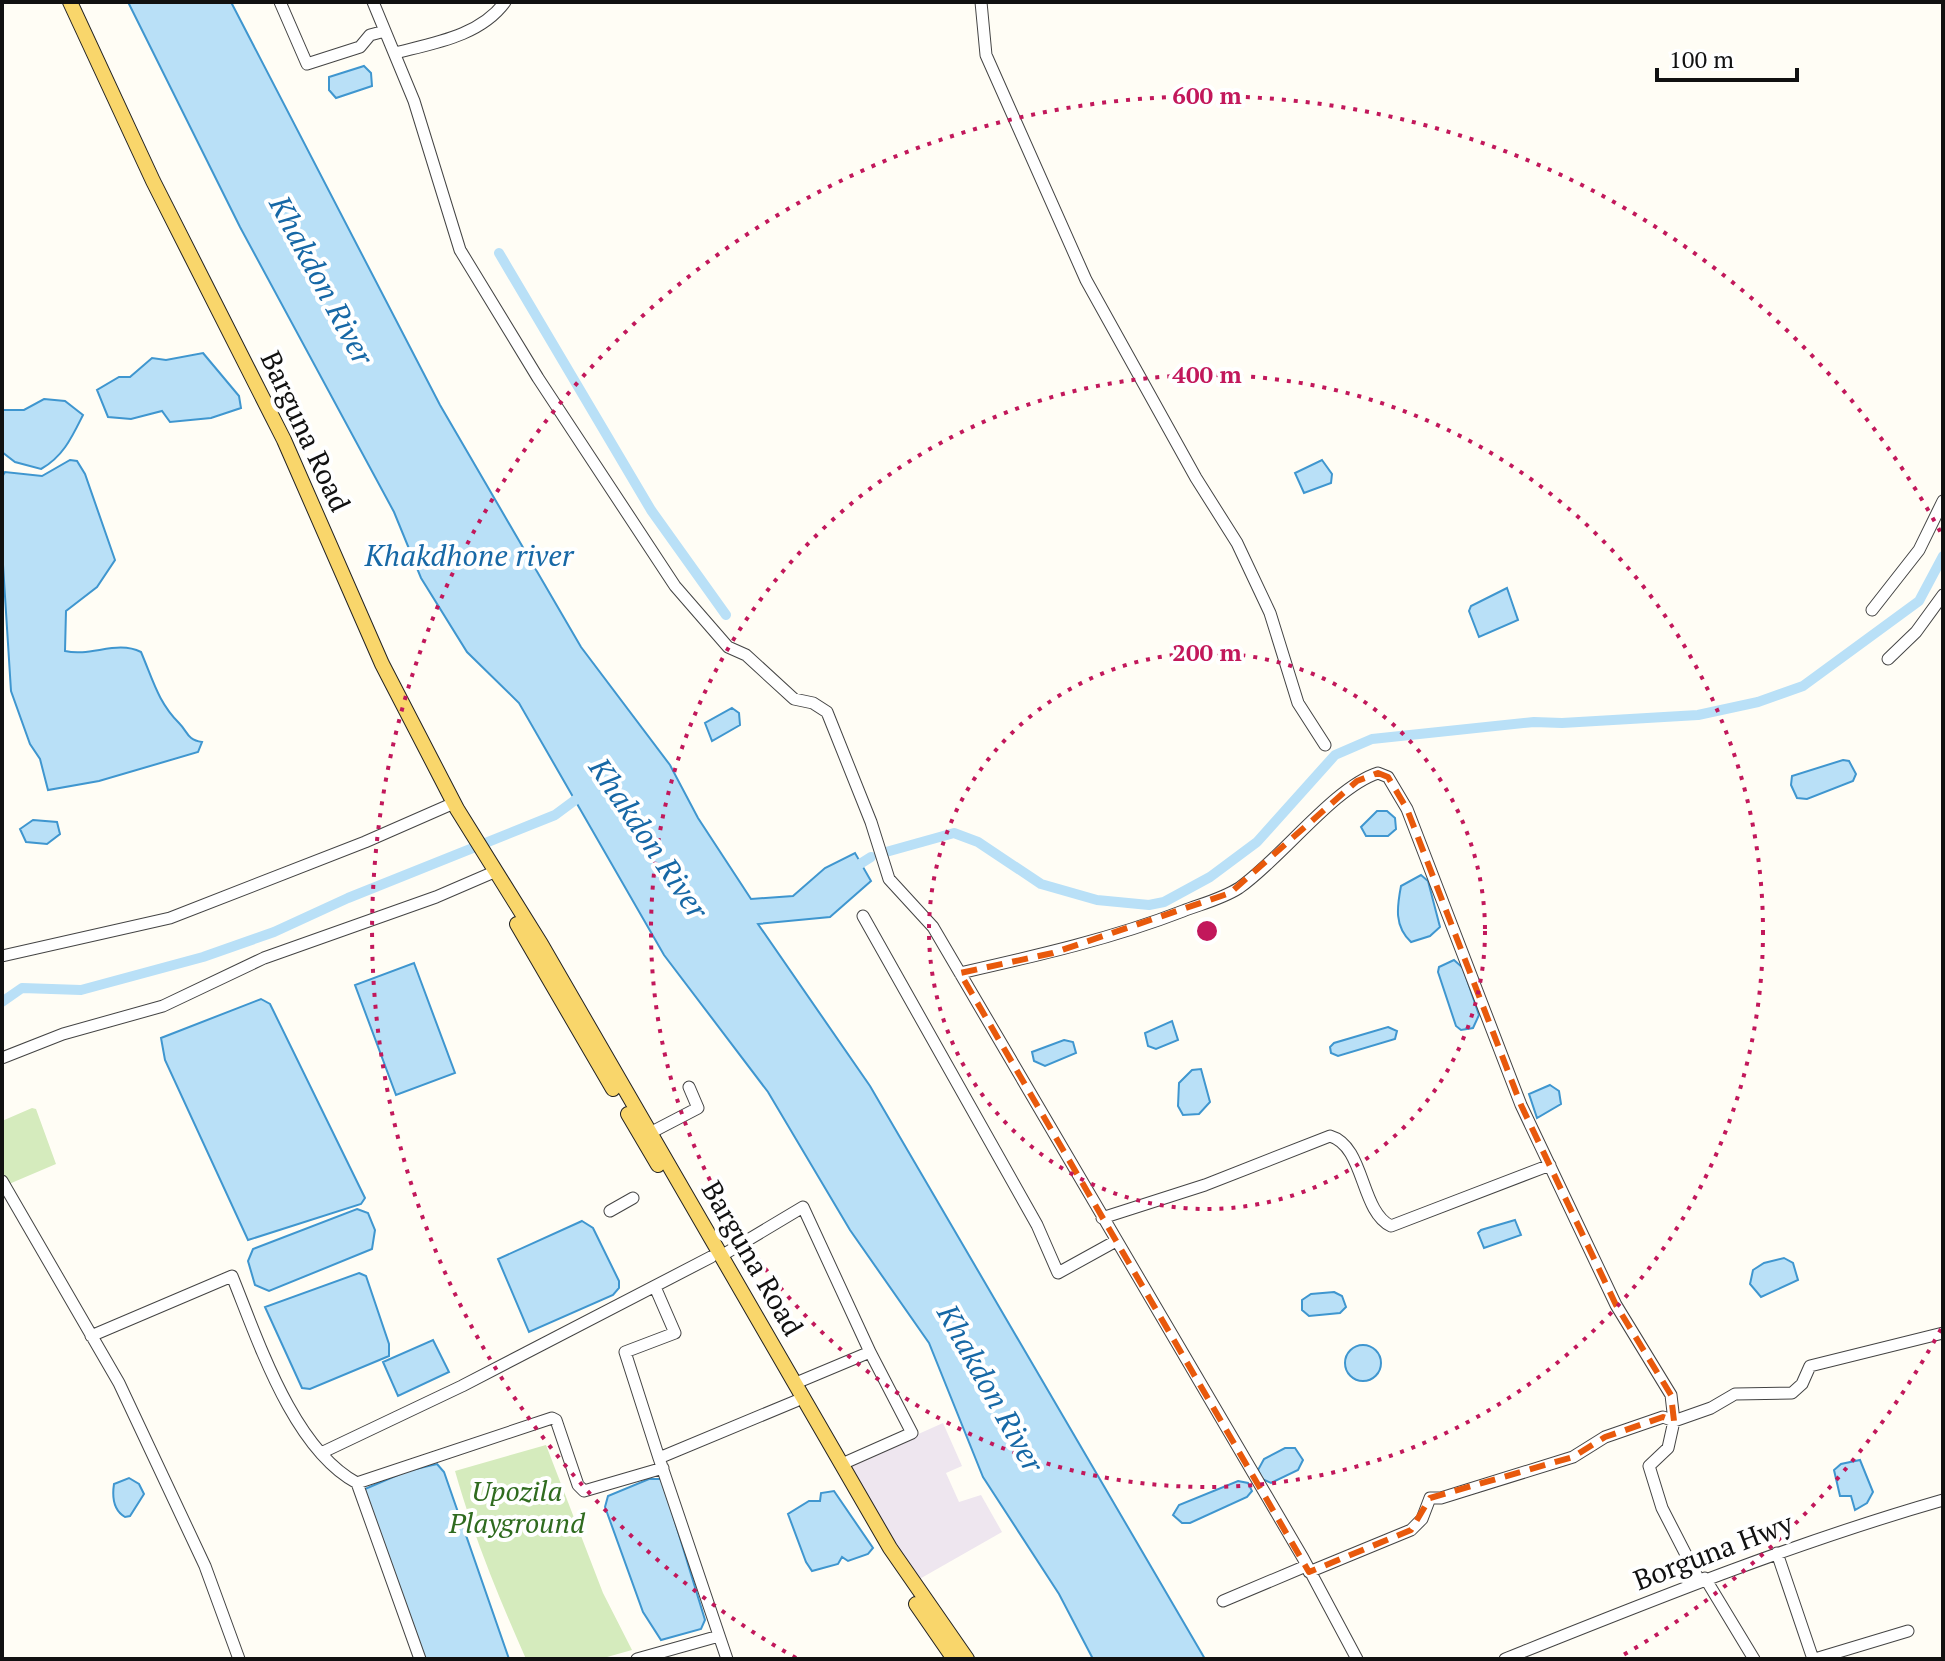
<svg xmlns="http://www.w3.org/2000/svg" width="1945" height="1661" viewBox="0 0 1945 1661" font-family="'PT Serif',serif">
  <rect width="100%" height="100%" fill="#fffdf5"/>
  <path fill="#eee6ef" d="M943 1423 962 1466 946 1473 959 1502 981 1495 1002 1532 916 1581 849 1465Z"/>
  <path fill="#d5ebbd" d="M32 1108 36 1109 56 1164 9 1184 2 1173V1121Z
    M546 1445 603 1593 632 1650 600 1659H526C499 1598 473 1535 455 1471Z"/>
  <path fill="#b9e0f7" stroke="#3f96cf" stroke-width="2" d="M128 2H231L440 405 581 647 670 765 698 818 751 899 793 896 825 868 855 853 871 881 830 917 758 924 870 1086 1205 1659H1093L1059 1594 983 1477 929 1343 850 1230 768 1092 664 955 519 703 467 652 421 578 394 512 240 227Z
    M364 66 371 73 372 86 336 98 329 90V77Z
    M203 353 239 396 241 408 211 418 170 422 162 411 131 419 108 417 97 390 119 377H130L152 358 166 360Z
    M44 399 65 401 83 415C72 437 63 457 41 469L15 462 2 452V410H24Z
    M70 460 77 461 85 474 115 560 97 587 66 611 65 651C91 657 117 640 141 652 153 680 158 702 179 723 188 732 187 740 202 742L198 752 99 781 48 790 40 759 30 744 11 691 2 549V477L5 472 42 476Z
    M1322 460 1332 474 1331 483 1304 493 1295 473Z
    M1507 588 1518 620 1479 637 1469 611 1471 606Z
    M732 708 739 713 740 725 712 741 705 723Z
    M1843 760 1849 761 1856 774 1853 781 1807 799 1797 798 1791 785 1792 776Z
    M1377 811H1387L1395 818 1396 829 1388 836H1366L1361 827Z
    M33 820 57 822 60 834 47 844 26 842 20 829Z
    M1421 875 1428 881 1440 927 1430 936 1411 942C1394 926 1397 907 1401 886Z
    M1454 960 1463 968 1479 1015 1473 1028 1461 1030 1456 1026 1438 972 1439 967Z
    M414 963 455 1073 396 1095 355 985Z
    M261 999 270 1004 365 1198 361 1204 248 1240 165 1060 161 1038Z
    M1172 1021 1178 1040 1156 1049 1148 1046 1145 1033Z
    M1388 1027 1397 1031 1395 1039 1338 1056 1331 1053 1330 1047 1334 1043Z
    M1064 1040 1073 1042 1076 1053 1045 1066 1034 1061 1032 1052Z
    M1201 1069 1210 1102 1199 1114 1183 1115 1178 1106 1179 1083 1192 1070Z
    M1550 1085 1559 1091 1561 1104 1537 1118 1529 1094Z
    M357 1209 368 1213 375 1230 372 1249 269 1291 255 1285 248 1261 253 1249Z
    M1515 1220 1521 1235 1484 1248 1478 1233 1481 1230Z
    M582 1221 593 1228 619 1281V1288L613 1295 529 1332 498 1259Z
    M1784 1258 1793 1263 1798 1280 1761 1297 1750 1284 1753 1270 1764 1263Z
    M359 1273 366 1276 389 1344V1356L310 1389 302 1388 265 1307Z
    M1334 1292 1342 1296 1346 1307 1340 1313 1309 1316 1302 1310V1300L1311 1294Z
    M433 1340 449 1372 398 1396 383 1362Z
    M1345 1363a18 18 0 1 1 36 0a18 18 0 1 1-36 0Z
    M1285 1448H1295L1303 1460 1298 1470 1271 1483 1262 1479 1258 1470 1264 1459Z
    M1860 1460 1873 1492 1867 1503 1855 1510 1851 1496H1840L1834 1470 1841 1464Z
    M437 1464 444 1472 509 1659H421L364 1496 365 1489 407 1471Z
    M129 1478 139 1484 144 1494 130 1516 125 1517C113 1510 112 1497 114 1484Z
    M649 1479H662L705 1620 701 1629 661 1640 643 1612 605 1507 608 1496Z
    M1238 1481 1248 1483 1252 1491 1247 1497 1190 1523H1182L1173 1515 1179 1505Z
    M834 1491 873 1548 868 1554 848 1561 842 1557 838 1564 812 1571 806 1562 788 1514 809 1501H820L821 1493Z"/>
  <g fill="none" stroke-linecap="round" stroke-linejoin="round">
    <path stroke="#b9e0f7" stroke-width="10" d="M499 253 651 510 726 615
      M886 852 954 833 978 842 1041 884 1097 900 1149 905 1164 902 1210 877 1257 842 1335 755 1372 739 1534 722 1562 723 1698 715 1758 702 1803 686 1919 601 1943 556
      M852 869 871 857
      M2 1002 22 988 81 990 203 957 274 932 348 898 555 815 586 792"/>
    <g stroke="#444" stroke-width="13">
      <path id="minor" d="M280 2 307 64 360 47 370 35 385 31
        M373 2 414 101 460 250 538 378 675 586 728 647 746 655 794 699 813 703 827 712 871 822 889 879 933 927 1303 1558 1357 1659
        M981 2 986 55 1086 280 1196 478 1237 543 1270 613 1298 703 1325 745
        M395 53C434 43 480 36 505 2
        M1872 610 1919 550 1943 501
        M1888 659 1916 632 1943 595
        M863 916 1037 1225 1058 1273 1116 1241
        M2 956 170 918 365 842 454 803
        M960 973C1035 956 1111 939 1183 911 1201 904 1222 899 1239 888 1281 859 1334 787 1378 773L1388 777 1407 809 1521 1105 1616 1305 1671 1395 1674 1421 1668 1448 1649 1466 1662 1508 1699 1580
        M2 1058 63 1034 163 1006 264 958 436 897 494 872
        M650 1133 698 1108 689 1087
        M2 1181 119 1383 205 1566 239 1659
        M610 1211 633 1198
        M1102 1218 1205 1185 1330 1136C1365 1146 1360 1211 1391 1226L1550 1165
        M721 1256 803 1207 870 1352 796 1383
        M655 1287 675 1333 625 1352 659 1458
        M91 1336 232 1276C258 1340 293 1449 357 1483L552 1418 556 1420 578 1485 584 1491 663 1468
        M321 1453 462 1386 711 1257
        M842 1464 912 1433 870 1352
        M357 1483 420 1659
        M1777 1553 1813 1659
        M1309 1572 1411 1530 1422 1519 1430 1498H1441L1573 1457 1605 1437 1663 1417 1674 1421 1711 1408 1735 1394 1792 1393 1802 1384 1810 1366 1943 1333
        M1705 1578 1754 1659
        M1223 1601 1306 1566
        M637 1659 719 1636
        M727 1659 659 1458 796 1401
        M1505 1659C1650 1601 1793 1543 1943 1500
        M1815 1659 1908 1631"/>
    </g>
    <g stroke="#222" stroke-width="16">
      <path id="major" d="M70 2 153 181 284 440 382 664 457 809 541 944 890 1548 967 1659
        M517 924 613 1089
        M628 1114 658 1165
        M916 1604 954 1659"/>
    </g>
    <use href="#minor" stroke="#fff" stroke-width="11"/>
    <use href="#major" stroke="#f9d66b" stroke-width="14"/>
  </g>
  <path fill="none" stroke="#e8590c" stroke-width="6" stroke-dasharray="16 10" stroke-linejoin="round" d="M1378 773 1388 777 1407 809 1521 1105 1616 1305 1671 1395 1674 1421 1663 1417 1605 1437 1573 1457 1430 1498 1411 1530 1309 1572 960 973 1053 953 1230 893 1357 781Z"/>
  <g fill="none" stroke="#c2185b" stroke-width="4" stroke-dasharray="4 8">
    <circle cx="1207" cy="931" r="278"/>
    <circle cx="1207" cy="931" r="556"/>
    <path d="M1941 1329A835 835 0 0 1 1618 1658M796 1658A835 835 0 1 1 1941 533"/>
  </g>
  <g text-anchor="middle" dominant-baseline="central" stroke-width="8" stroke-linejoin="round" paint-order="stroke">
    <g font-size="28" fill="#111" stroke="#fff">
      <text transform="translate(306 431) rotate(65)">Barguna Road</text>
      <text transform="translate(753 1258) rotate(60)">Barguna Road</text>
      <text transform="translate(1713 1551) rotate(-21)">Borguna Hwy</text>
    </g>
    <g font-size="28" font-style="italic" fill="#2f6b1f" stroke="#fff">
      <text x="517" y="1490">Upozila<tspan x="517" dy="32">Playground</tspan></text>
    </g>
    <g font-size="30" font-style="italic" fill="#1768a6" stroke="#fff">
      <text transform="translate(322 280) rotate(62)">Khakdon River</text>
      <text x="469" y="555">Khakdhone river</text>
      <text transform="translate(649 838) rotate(56)">Khakdon River</text>
      <text transform="translate(991 1388) rotate(61)">Khakdon River</text>
    </g>
  </g>
  <circle cx="1207" cy="931" r="12" fill="#c2185b" stroke="#fff" stroke-width="4"/>
  <g font-size="24" text-anchor="middle" font-weight="bold" fill="#c2185b" stroke="#fff" stroke-width="8" stroke-linejoin="round" paint-order="stroke">
    <text x="1207" y="104">600 m</text>
    <text x="1207" y="383">400 m</text>
    <text x="1207" y="661">200 m</text>
  </g>
  <rect width="1945" height="1661" fill="none" stroke="#111111" stroke-width="8"/>
  <path d="M1657 68v12h140v-12" fill="none" stroke="#111111" stroke-width="4"/>
  <text x="1669" y="68" font-size="24" fill="#111111" stroke="#ffffff" stroke-width="6" paint-order="stroke">100 m</text>
</svg>
